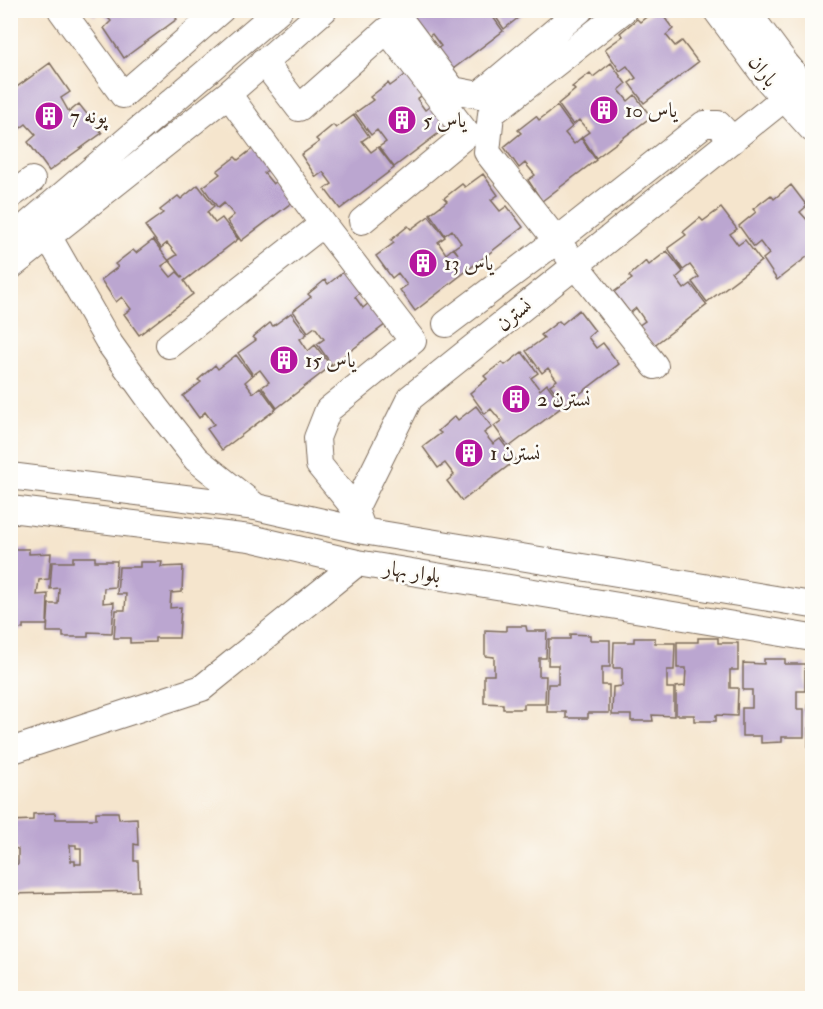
<svg xmlns="http://www.w3.org/2000/svg" width="823" height="1009" viewBox="0 0 823 1009" font-family="'IM FELL Double Pica',Amiri,serif">
  <rect width="100%" height="100%" fill="#fdfcf7"/>
  <filter id="ink" filterUnits="userSpaceOnUse"><feTurbulence type="fractalNoise" baseFrequency=".0167" numOctaves="2"/><feDisplacementMap in="SourceGraphic" scale="12" xChannelSelector="R" yChannelSelector="G"/><feConvolveMatrix kernelMatrix="1 2 1 2 8 2 1 2 1" color-interpolation-filters="sRGB"/></filter>
  <filter id="wash" filterUnits="userSpaceOnUse"><feTurbulence type="fractalNoise" baseFrequency=".008" numOctaves="4" result="noise"/><feDisplacementMap in="SourceGraphic" scale="24" xChannelSelector="R" yChannelSelector="G"/><feGaussianBlur stdDeviation="1.35" result="paint"/><feColorMatrix in="noise" values="0 0 0 0 0 0 0 0 0 0 0 0 0 0 0 0 0 1.4 0 .05"/><feComposite in="paint" operator="in"/></filter>
  <g filter="url(#wash)">
    <rect width="100%" height="100%" fill="#f5e5cd"/>
    <g id="blocks">
      <path fill="#bba6d0" fill-rule="evenodd" d="M89 10H170L177 19 124 58 104 28 111 21 101 11 94 16Z
        M419 10H477L480 15 488 10 503 31 449 72 434 51 441 46 432 34 425 39 410 18Z
        M491 10H528L504 29Z
        M655 10H659L673 29 666 35 675 46 682 41 698 62 644 103 629 83 636 78 627 66 620 71 605 49 623 36 620 33 637 19 640 22Z
        M50 63 70 92 61 98 69 112 79 104 102 133 49 171 28 142 36 135 26 124 18 130 10 120V92Z
        M611 63 626 84 619 90 628 101 635 95 651 117 596 158 582 137 589 132 579 120 573 125 558 104 575 90 572 87 590 73 593 77Z
        M408 73 424 94 417 99 425 110 432 105 448 126 394 167 379 147 386 142 377 130 371 135 355 113 373 100 370 97 388 83 390 86Z
        M557 106 572 127 565 133 574 144 581 138 596 160 542 201 528 180 535 175 525 163 519 168 504 147 521 133 518 130 536 116 539 120Z
        M354 115 369 136 362 141 371 152 378 147 394 168 340 209 325 189 332 184 323 172 316 177 301 155 319 142 316 139 333 125 336 128Z
        M256 146 271 167 264 173 273 184 280 179 295 200 241 241 227 221 234 215 224 203 218 208 203 187 220 174 217 171 235 157 238 160Z
        M483 174 498 195 491 200 500 211 507 206 523 227 415 311 400 290 407 285 398 273 392 278 376 256 394 243 391 240 408 226 411 229 429 216 445 237 438 242 446 254 453 248 458 254 454 248 461 243 452 230 445 235 430 214 447 201 444 198 462 184 465 187Z
        M198 185 214 206 207 212 215 223 222 218 238 239 184 281 193 294 139 335 124 314 131 309 122 297 116 302 101 280 118 267 115 264 133 250 136 253 153 240 169 261 162 266 171 277 177 272 183 278 169 260 177 255 167 243 161 248 145 226 163 213 160 210 178 196 181 199Z
        M791 185 807 206 800 212 809 222 812 219V253L777 280 763 259 769 254 760 242 754 247 739 226 756 212 753 209 771 195 774 199Z
        M721 208 737 229 730 234 738 245 745 240 761 261 707 302 692 282 699 277 690 265 683 270 668 248 686 235 683 232 700 218 703 221Z
        M667 251 683 272 676 278 684 289 691 284 707 305 653 346 638 326 645 321 636 308 630 313 614 292 632 279 629 276 646 261 649 265Z
        M346 270 362 291 355 297 363 308 370 302 386 324 332 365 317 344 324 339 315 327 308 332 293 311 311 297 308 294 325 280 328 284Z
        M579 310 595 331 588 337 596 348 603 343 619 364 565 405 550 385 557 380 548 368 542 373 526 351 544 338 541 335 559 321 562 324Z
        M291 313 307 334 300 339 308 351 315 345 331 366 277 408 262 387 269 382 260 370 253 375 238 353 256 340 253 337 270 323 273 326Z
        M522 352 538 373 531 378 540 390 547 384 563 406 509 447 494 426 501 421 491 409 485 414 470 393 487 379 484 376 502 362 505 365Z
        M236 355 252 376 245 382 253 393 260 387 276 409 222 450 207 429 214 424 205 412 199 418 183 396 201 382 198 380 215 365 218 369Z
        M476 406 492 427 484 433 493 444 500 439 516 460 462 501 447 481 454 475 445 463 438 468 423 447 441 433 438 431 455 416 458 420Z
        M10 549H29V554L51 553 49 579 39 580 37 595 48 594 47 625H23V629L10 630Z
        M73 557H95V561H117L115 587 104 588 103 603 114 602 112 633 88 632V637H63V632H47L49 604H58L59 588 50 589 52 562H73Z
        M140 562H162L161 567 183 566 182 592 171 593 170 608 181 607 179 638H155V642L130 643V638H114L116 610H125L126 594H117L119 567H140Z
        M506 626H526L527 631H547L546 658H539V676H546L545 704H524V709H503V704L484 703V675H494V657L485 656V630L506 631Z
        M570 634 590 635V640H610V667H602V685H609V713H588V718H566V712H547L548 684H558V665H548L549 639H570Z
        M634 638H655V643H675L674 670H667V688H674V716L652 715 653 721H631V715H612L613 687 622 686V668H613L614 642H634Z
        M698 638H718V643H738V670H730V688H738L737 716 716 715V721H694V715H676V687L685 686 686 668H677V642H698Z
        M764 659H785V664H805V691H797V709H804V737H782V742L761 743V736H742V708H752V690H743V663L764 664Z
        M809 684H812V710H808Z
        M808 728H812V756H808Z
        M96 812H118L119 819 137 818 138 845 134 844V861H138L139 891 10 894V865L18 864V849L10 847V821L33 820V814L55 813 56 819H96ZM70 845H76V848H81V864H75V861H71Z"/>
    </g>
  </g>
  <g filter="url(#ink)">
    <use href="#blocks" fill-opacity="0" stroke="#7c6b5b" stroke-width="1.5"/>
    <g fill="none" stroke-linecap="round" stroke-linejoin="round">
      <g stroke="#7c6b5b" stroke-width="28">
        <path id="minor" d="M61 10 123 95 221 10
          M393 10 453 90 479 95 580 10
          M624 10 491 114 487 152 655 366
          M716 10 767 79 812 129
          M746 10 786 64 812 95
          M263 61 299 108 387 30 467 134 362 221
          M228 94 323 224 413 341 328 410 317 438 319 465 355 509
          M10 196 32 180
          M48 236 110 344 156 408 196 459 255 506
          M10 240 279 10
          M10 267 228 94 324 10
          M446 324 556 241 704 124H718L733 140
          M169 345 323 224
          M10 476 256 507 363 531 812 605
          M10 509 250 538 357 563 812 638
          M363 531 355 509 410 398 803 83
          M10 751 202 688 357 563"/>
      </g>
      <use href="#minor" stroke="#fff" stroke-width="26"/>
    </g>
  </g>
  <defs>
    <g id="building-disc" transform="scale(1.5)"><circle r="9.5" fill="#b5179e" stroke="#fdfcf7"/><path d="M-4-6H4V6H1V3H-1V6H-4ZM-2.5-4.3h1.7v1.8h-1.7ZM.8-4.3h1.7v1.8H.8ZM-2.5-1h1.7V.8h-1.7ZM.8-1h1.7V.8H.8Z" fill="#fff"/></g>
  </defs>
  <g fill-rule="evenodd">
    <use href="#building-disc" x="604" y="110"/>
    <use href="#building-disc" x="49" y="116"/>
    <use href="#building-disc" x="402" y="120"/>
    <use href="#building-disc" x="423" y="263"/>
    <use href="#building-disc" x="284" y="360"/>
    <use href="#building-disc" x="516" y="399"/>
    <use href="#building-disc" x="469" y="453"/>
  </g>
  <g text-anchor="middle" dominant-baseline="central" stroke-width="5" stroke-linejoin="round" paint-order="stroke">
    <g font-size="21" fill="#3b2a1e" stroke="#fdfcf7">
      <text transform="translate(763 71) rotate(52)">باران</text>
      <text transform="translate(514 315) rotate(-39)">نسترن</text>
      <text transform="translate(412 572) rotate(9)">بلوار بهار</text>
    </g>
    <g font-size="21" fill="#3b2a1e" stroke="#fdfcf7" text-anchor="start">
      <text x="625" y="110">یاس 10</text>
      <text x="70" y="116">پونه 7</text>
      <text x="423" y="120">یاس 5</text>
      <text x="444" y="263">یاس 13</text>
      <text x="305" y="360">یاس 15</text>
      <text x="537" y="399">نسترن 2</text>
      <text x="490" y="453">نسترن 1</text>
    </g>
  </g>
  <rect width="823" height="1009" fill="none" stroke="#fdfcf7" stroke-width="36"/>
</svg>
